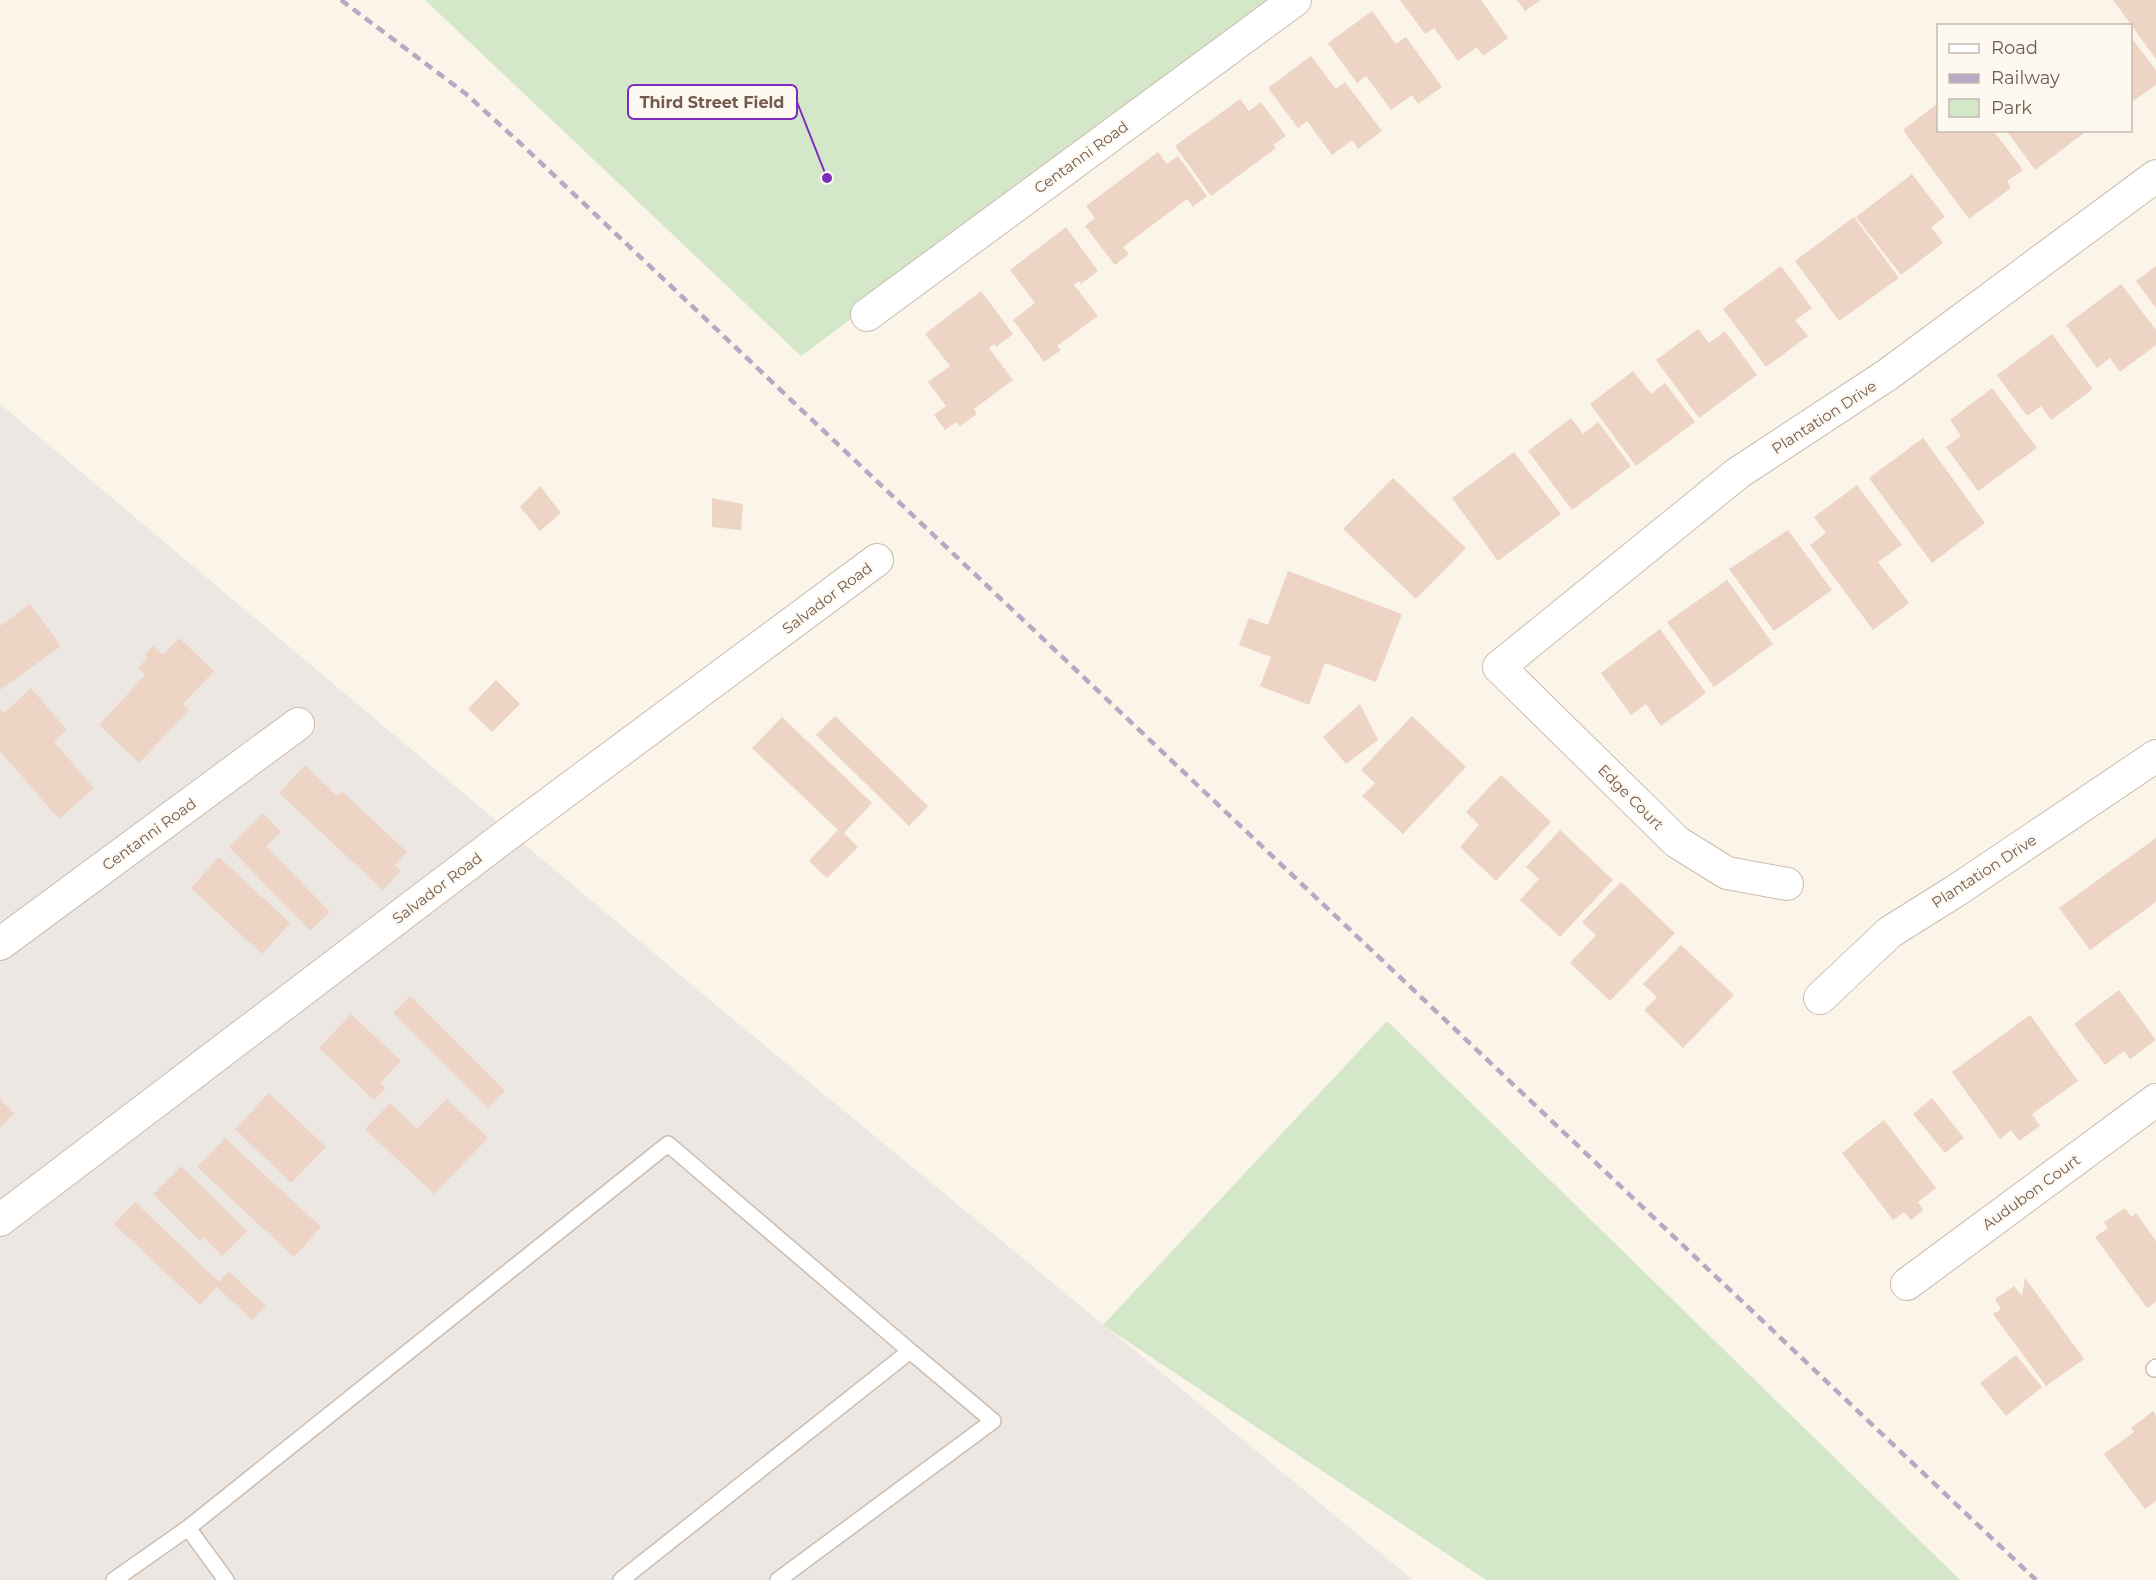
<svg xmlns="http://www.w3.org/2000/svg" width="2156" height="1580" viewBox="0 0 2156 1580" font-family="Montserrat,sans-serif">
  <rect width="100%" height="100%" fill="#fbf4e9"/>
  <path fill="#ece7e2" d="M0 404 723 1011 1413 1580H0Z"/>
  <path fill="#d5e7c9" d="M425 0H1282L801 356Z
    M1387 1021 1960 1580H1486L1103 1325Z"/>
  <path fill="#edd4c4" d="M1400 0H1481L1508 38 1483 56 1477 47 1458 61 1434 28 1425 34Z
    M1517 0H1541L1525 11Z
    M2113 0H2156V59Z
    M1372 11 1396 44 1406 37 1442 87 1418 104 1412 95 1391 110 1366 76 1357 83 1328 43Z
    M2130 36 2156 70V85L2130 103Z
    M1311 56 1336 89 1345 82 1382 131 1358 149 1352 140 1332 155 1307 121 1298 128 1268 88Z
    M1240 99 1249 111 1261 102 1286 136 1273 145 1276 148 1211 196 1175 146Z
    M1938 103V130H1993L2023 170 2007 181 2011 188 1969 219 1903 130Z
    M2006 130H2088L2035 170Z
    M1158 152 1167 164 1178 156 1207 196 1193 207 1187 199 1123 247 1129 254 1115 265 1085 226 1095 218 1086 206Z
    M1912 174 1945 217 1931 227 1943 243 1901 275 1856 217Z
    M1854 217 1899 278 1839 321 1795 261Z
    M1066 227 1098 271 1081 284 1079 281 1074 285 1098 316 1057 346 1061 350 1044 362 1013 320 1035 303 1010 270Z
    M1781 266 1812 308 1795 320 1808 336 1766 367 1723 309Z
    M2156 266V308L2136 281Z
    M2121 284 2156 330V345L2120 372 2110 358 2097 368 2066 325Z
    M981 291 1013 334 996 347 994 344 989 348 1013 380 974 409 977 414 960 426 956 422 945 430 934 415 946 406 928 382 950 366 925 334Z
    M1698 329 1709 343 1725 331 1757 375 1699 418 1656 360Z
    M2052 334 2093 389 2051 420 2041 406 2027 416 1997 375Z
    M1633 371 1651 394 1665 383 1695 422 1636 466 1590 404Z
    M1992 388 2037 448 1978 491 1946 447 1961 436 1950 420Z
    M1571 418 1583 434 1598 422 1631 466 1572 510 1528 451Z
    M1923 438 1985 523 1932 563 1869 478Z
    M1514 452 1561 514 1498 561 1452 498Z
    M1393 478 1466 548 1416 599 1343 529Z
    M1857 485 1902 545 1878 562 1909 603 1873 630 1810 545 1826 533 1814 517Z
    M540 486 561 513 540 531 520 507Z
    M712 498 743 504 741 530 712 527Z
    M1788 530 1832 590 1774 631 1729 569Z
    M1288 571 1402 614 1376 682 1325 663 1309 705 1260 686 1271 657 1239 645 1249 618 1268 625Z
    M1727 580 1773 644 1714 687 1667 622Z
    M30 604 61 646 0 690V626Z
    M1660 629 1706 693 1661 726 1646 704 1631 715 1601 673Z
    M179 638 214 671 183 704 189 710 139 763 99 725 145 675 138 668 148 657 145 654 153 646 163 655Z
    M496 680 520 704 492 732 468 709Z
    M31 688 67 730 54 742 94 788 59 819 0 751V712L2 710 4 713Z
    M1360 704 1378 740 1346 764 1323 737Z
    M835 716 928 806 909 826 816 735Z
    M1412 716 1466 767 1403 834 1362 796 1375 783 1361 770Z
    M782 717 872 803 844 833 858 847 827 878 809 861 838 830 752 748Z
    M305 765 337 796 342 791 407 852 395 865 401 871 383 890 279 793Z
    M1501 775 1551 822 1496 881 1460 847 1479 825 1466 812Z
    M263 813 281 832 266 846 330 912 310 931 229 847Z
    M1560 830 1613 880 1560 937 1520 900 1539 879 1526 867Z
    M2156 838V902L2090 950 2059 908Z
    M219 857 290 923 262 954 191 888Z
    M1621 882 1675 933 1610 1001 1570 963 1596 935 1582 922Z
    M1681 945 1734 995 1683 1048 1644 1010 1657 997 1643 984Z
    M2119 990 2156 1040 2130 1059 2124 1051 2105 1065 2074 1024Z
    M410 996 505 1091 488 1108 393 1013Z
    M351 1014 401 1061 380 1083 386 1088 374 1100 319 1048Z
    M2030 1015 2078 1081 2032 1114 2040 1126 2019 1141 2011 1130 2000 1139 1952 1072Z
    M269 1093 326 1147 291 1183 235 1129Z
    M1932 1098 1964 1138 1945 1153 1913 1114Z
    M0 1099 14 1113 0 1128Z
    M447 1099 488 1138 434 1194 365 1129 390 1103 417 1129Z
    M1884 1120 1936 1188 1918 1202 1923 1210 1911 1220 1904 1212 1893 1220 1842 1153Z
    M225 1138 321 1227 294 1257 197 1167Z
    M181 1166 247 1231 222 1256 203 1237 200 1241 153 1194Z
    M135 1202 219 1282 229 1272 266 1306 252 1320 217 1287 200 1305 114 1224Z
    M2125 1208 2131 1217 2136 1213 2156 1241V1302L2147 1308 2095 1237 2108 1228 2104 1222Z
    M2025 1278 2084 1359 2046 1386 1993 1314 2001 1309 1995 1299 2014 1286 2022 1296Z
    M2016 1355 2042 1387 2006 1416 1980 1383Z
    M2153 1411 2156 1416V1501L2145 1509 2104 1454 2134 1432 2131 1428Z"/>
  <g fill="none" stroke-linecap="round" stroke-linejoin="round">
    <g stroke="#ccbcb0" stroke-width="18">
      <path id="service" d="M2154 1369 2156 1367
        M188 1528 226 1580
        M114 1580 188 1528 668 1144 910 1351 621 1580
        M778 1580 993 1421 910 1351"/>
    </g>
    <g stroke="#ccbcb0" stroke-width="34">
      <path id="minor" d="M867 315 1295 0
        M1787 884 1727 873 1677 842 1499 667 1738 473 1887 375 2156 176
        M0 944 298 724
        M1820 998 1890 932 1954 892 2156 756
        M0 1220 508 834 877 560
        M1907 1284 2156 1100"/>
    </g>
    <use href="#service" stroke="#fff" stroke-width="15"/>
    <use href="#minor" stroke="#fff" stroke-width="32"/>
    <path stroke="#b7a8c4" stroke-width="4.5" stroke-dasharray="9 6" stroke-linecap="butt" d="M341 0 466 94 520 143 2036 1580"/>
  </g>
  <g text-anchor="middle" dominant-baseline="central" stroke-width="4.5" stroke-linejoin="round" paint-order="stroke">
    <g font-size="15" fill="#735c4f" stroke="#fdf8f0">
      <text transform="translate(1081 157) rotate(-36)">Centanni Road</text>
      <text transform="translate(1824 417) rotate(-33)">Plantation Drive</text>
      <text transform="translate(827 598) rotate(-37)">Salvador Road</text>
      <text transform="translate(1631 797) rotate(45)">Edge Court</text>
      <text transform="translate(149 834) rotate(-36)">Centanni Road</text>
      <text transform="translate(1984 871) rotate(-33)">Plantation Drive</text>
      <text transform="translate(437 888) rotate(-37)">Salvador Road</text>
      <text transform="translate(2031 1192) rotate(-36)">Audubon Court</text>
    </g>
  </g>
  <path fill="none" stroke="#7b2cbf" stroke-width="2" d="M827 178L797 102"/>
  <circle fill="#7b2cbf" stroke="#fdf8f0" stroke-width="2" cx="827" cy="178" r="6"/>
  <rect fill="#fdf8f0" stroke="#7b2cbf" stroke-width="2" x="628" y="85" width="169" height="34" rx="6"/>
  <g font-size="16" text-anchor="middle" font-weight="bold" fill="#735c4f">
    <text x="712" y="108">Third Street Field</text>
  </g>
  <rect x="1937" y="24" width="195" height="108" fill="#fdf8f0" stroke="#c6bab0" stroke-width="1.5"/>
  <rect x="1949" y="44" width="30" height="9" fill="#ffffff" stroke="#c6bab0" stroke-width="1.5"/>
  <text x="1991" y="54" font-size="18" fill="#735c4f">Road</text>
  <rect x="1949" y="74" width="30" height="9" fill="#b7a8c4" stroke="#c6bab0" stroke-width="1.5"/>
  <text x="1991" y="84" font-size="18" fill="#735c4f">Railway</text>
  <rect x="1949" y="99" width="30" height="18" fill="#d5e7c9" stroke="#c6bab0" stroke-width="1.5"/>
  <text x="1991" y="114" font-size="18" fill="#735c4f">Park</text>
</svg>
